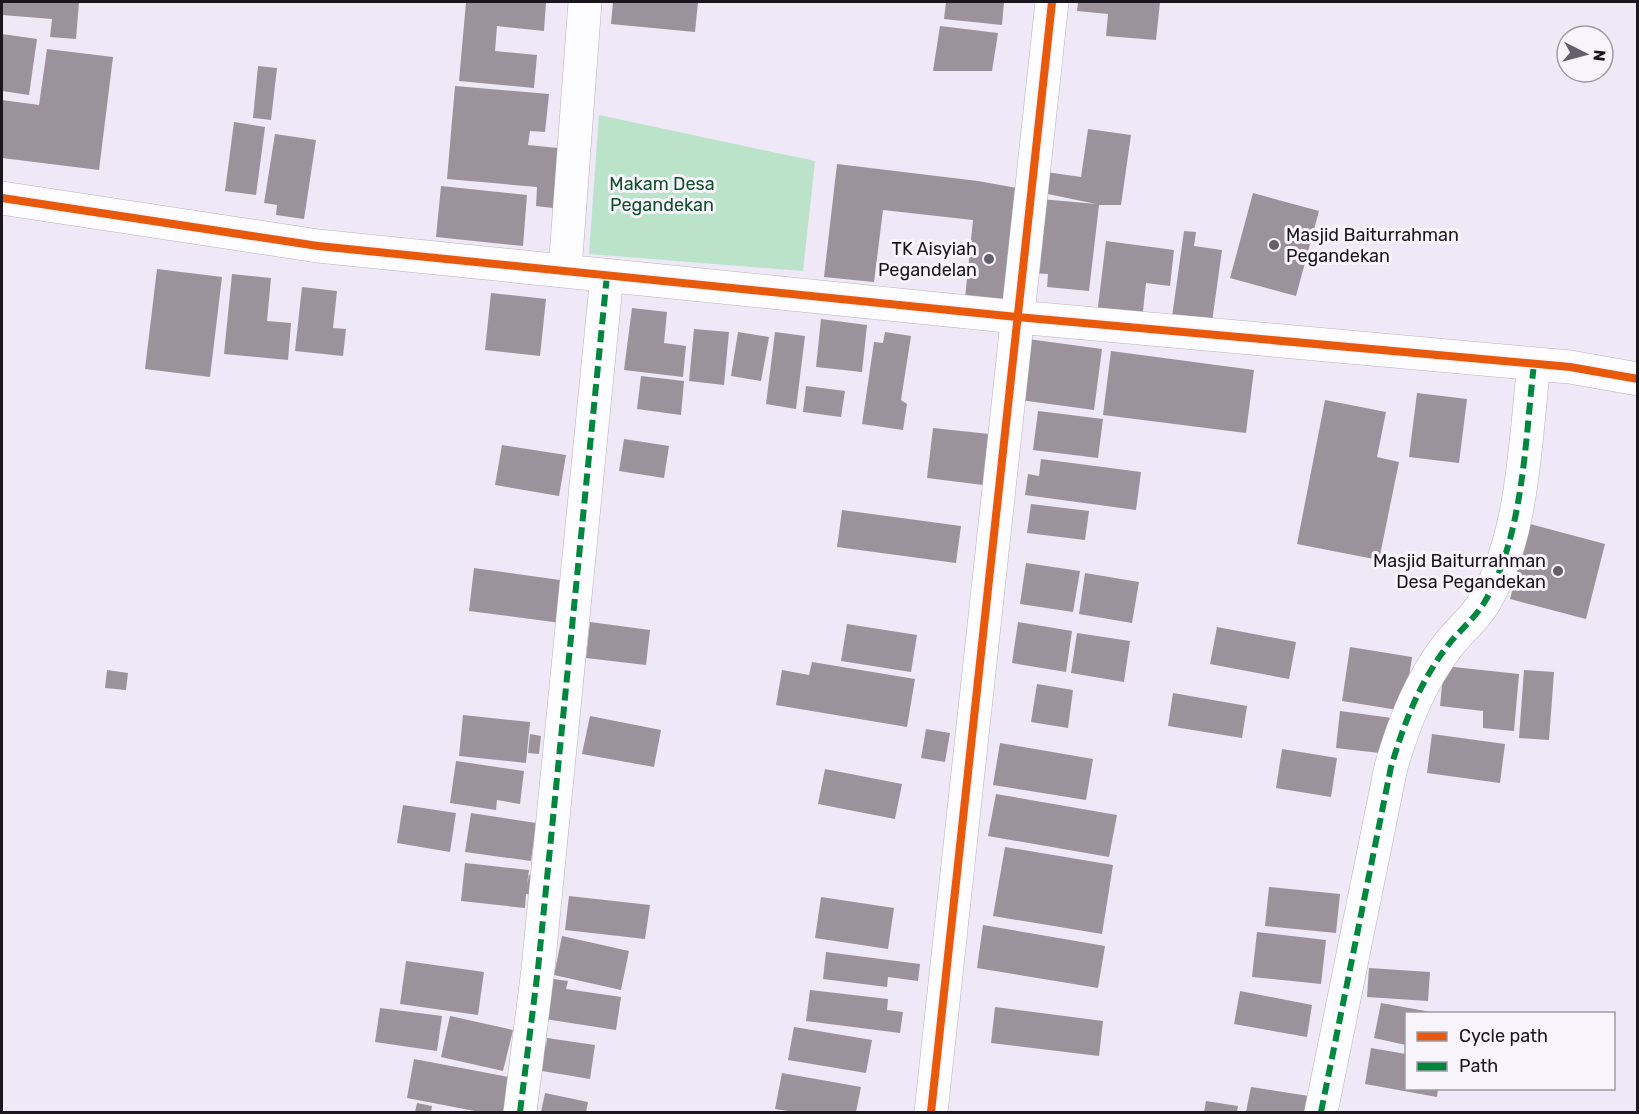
<svg xmlns="http://www.w3.org/2000/svg" width="1639" height="1114" viewBox="0 0 1639 1114" font-family="Rubik,sans-serif">
  <rect width="100%" height="100%" fill="#efe8f6"/>
  <path fill="#bae3ca" d="M599 115 815 161 803 271 589 254Z"/>
  <path fill="#9b929c" d="M2 2H79L76 39 50 37 52 19 2 15Z
    M466 2H546L544 31 497 26 495 51 537 55 534 88 459 81Z
    M613 2H698L695 32 611 24Z
    M946 2H1004L1002 25 944 19Z
    M1078 2H1160L1156 40 1106 36 1108 14 1077 11Z
    M940 26 998 33 992 71H933Z
    M2 34 37 39 29 95 2 91Z
    M47 49 113 57 99 170 2 158V100L39 105Z
    M258 66 277 68 271 120 253 118Z
    M455 86 549 94 545 132 530 131 528 145 558 148 553 208 536 206 537 187 447 179Z
    M234 122 265 127 256 195 225 191Z
    M1088 129 1131 135 1121 205H1099L1089 291 1047 287 1048 274 1032 273 1041 199 1096 204 1043 193 1046 172 1081 177Z
    M275 134 316 140 304 219 276 215 277 205 264 203Z
    M837 164 978 181 1017 188 1004 300 965 298 973 220 883 210 874 282 824 277Z
    M441 186 527 195 523 246 436 237Z
    M1253 193 1319 211 1296 296 1230 278Z
    M1184 231 1196 232 1194 246 1222 250 1212 322 1172 317Z
    M1106 241 1174 250 1170 286 1146 283 1142 321 1097 315Z
    M157 269 222 277 210 377 145 369Z
    M232 274 271 278 267 321 291 323 288 360 224 354Z
    M302 287 337 291 333 328 346 329 343 356 295 351Z
    M491 293 546 299 540 356 485 350Z
    M632 308 667 312 664 343 686 346 683 377 624 370Z
    M821 319 867 325 862 372 816 367Z
    M694 329 729 332 724 385 689 381Z
    M738 332 769 337 761 381 731 376Z
    M775 332 805 336 796 409 766 404Z
    M885 332 911 336 901 400 907 404 903 430 862 424 874 342 883 343Z
    M1028 339 1102 349 1094 410 1020 400Z
    M1111 351 1254 370 1246 433 1103 415Z
    M641 376 684 381 681 415 637 409Z
    M806 386 845 391 841 417 803 412Z
    M1417 393 1467 399 1459 463 1409 457Z
    M1325 400 1386 412 1377 457 1399 462 1379 560 1297 544Z
    M1038 411 1103 419 1098 458 1033 450Z
    M933 428 989 434 983 485 927 478Z
    M624 439 669 446 664 478 619 471Z
    M502 445 566 455 559 496 495 485Z
    M1041 459 1141 472 1136 510 1025 495 1028 474 1039 476Z
    M1031 504 1089 511 1085 540 1027 533Z
    M842 510 961 526 956 563 837 547Z
    M1530 524 1605 544 1586 619 1510 599Z
    M1026 563 1080 571 1073 612 1020 604Z
    M474 568 567 581 561 623 469 611Z
    M1085 573 1139 582 1132 623 1079 614Z
    M590 622 650 630 646 665 586 658Z
    M1018 622 1072 631 1066 672 1012 663Z
    M847 624 917 635 911 672 841 661Z
    M1217 627 1296 642 1289 679 1210 664Z
    M1077 633 1130 641 1124 682 1071 673Z
    M1350 647 1412 657 1404 711 1342 701Z
    M812 662 915 679 907 727 776 705 782 670 809 675Z
    M1444 666 1519 674 1514 731 1483 728V711L1440 706Z
    M107 670 128 673 126 690 105 688Z
    M1524 670 1554 672 1549 740 1519 738Z
    M1037 684 1073 690 1068 728 1031 722Z
    M1173 693 1247 706 1242 738 1168 726Z
    M1340 711 1392 718 1388 754 1336 748Z
    M463 715 530 722 526 763 459 756Z
    M590 716 661 730 654 767 582 754Z
    M926 729 950 733 945 762 921 758Z
    M530 734 541 736 539 754 528 753Z
    M1432 734 1505 744 1500 783 1427 773Z
    M1000 743 1093 759 1086 800 993 785Z
    M1282 749 1337 758 1331 797 1276 788Z
    M456 761 524 771 520 804 497 800 496 810 450 803Z
    M825 769 902 784 895 819 818 804Z
    M996 794 1117 815 1109 857 988 836Z
    M403 805 456 813 450 852 397 843Z
    M471 813 536 823 531 861 465 852Z
    M1005 847 1113 865 1102 934 993 916Z
    M465 863 529 870 527 885 529 875 539 877 536 895 526 894 525 908 461 901Z
    M1269 887 1340 894 1336 933 1265 926Z
    M569 896 650 905 645 939 565 930Z
    M821 897 894 908 888 949 815 938Z
    M983 925 1105 946 1098 988 977 968Z
    M1257 932 1326 940 1321 984 1252 977Z
    M562 936 629 951 621 990 554 975Z
    M826 952 920 964 918 981 888 977 887 987 823 979Z
    M406 961 484 972 478 1015 400 1004Z
    M1369 968 1430 972 1428 1001 1367 997Z
    M540 977 568 981 566 989 621 997 616 1030 545 1019Z
    M810 990 888 999 887 1010 903 1012 900 1033 806 1021Z
    M1240 991 1312 1005 1307 1037 1234 1024Z
    M1381 1003 1431 1012V1014H1406V1045L1374 1038Z
    M995 1007 1103 1021 1099 1056 991 1043Z
    M380 1008 442 1016 437 1051 375 1042Z
    M450 1016 513 1030 503 1071 441 1057Z
    M794 1027 872 1040 866 1073 788 1060Z
    M547 1038 595 1045 590 1079 542 1071 543 1064 530 1062 532 1043 546 1046Z
    M1371 1048 1406 1054V1088H1438L1437 1097 1365 1084Z
    M414 1059 514 1078 507 1112H480L407 1098Z
    M782 1073 861 1087 856 1112H795L775 1109Z
    M1251 1087 1309 1096 1306 1112H1246Z
    M545 1093 588 1102 586 1112H541Z
    M1206 1101 1238 1106 1237 1112H1204Z
    M417 1103 432 1106 431 1112H415Z"/>
  <g fill="none" stroke-linecap="round" stroke-linejoin="round">
    <g stroke="#b7b1bd" stroke-width="34">
      <path id="minor" d="M2 198 318 246 1017 317 1570 367 1638 379
        M565 270 585 2
        M520 1112 538 969 607 275
        M931 1112 1052 2
        M1321 1112 1391 767C1404 723 1420 681 1449 644 1460 630 1475 618 1484 603 1524 536 1525 440 1534 364"/>
    </g>
    <use href="#minor" stroke="#fdfcfe" stroke-width="33"/>
    <path stroke="#00873e" stroke-width="6" stroke-dasharray="12 6" stroke-linecap="butt" d="M520 1112 538 969 607 275
      M1321 1112 1391 767C1404 723 1420 681 1449 644 1460 630 1475 618 1484 603 1524 536 1525 440 1534 364"/>
    <g stroke="#f7f4fb" stroke-width="11">
      <path id="cycleway" d="M2 198 318 246 1017 317 1570 367 1638 379
        M931 1112 1052 2"/>
    </g>
    <use href="#cycleway" stroke="#e8590c" stroke-width="8"/>
  </g>
  <g fill="#655f6b" stroke="#f7f4fb" stroke-width="2">
    <circle cx="1274" cy="245" r="6"/>
    <circle cx="989" cy="259" r="6"/>
    <circle cx="1558" cy="571" r="6"/>
  </g>
  <g text-anchor="middle" dominant-baseline="central" stroke-width="6" stroke-linejoin="round" paint-order="stroke">
    <g font-size="18" fill="#0f512a" stroke="#f7f4fb">
      <text x="662" y="184">Makam Desa<tspan x="662" dy="21">Pegandekan</tspan></text>
    </g>
    <g font-size="18" fill="#1b1520" stroke="#f7f4fb" text-anchor="end">
      <text x="1286" y="235" text-anchor="start">Masjid Baiturrahman<tspan x="1286" dy="21">Pegandekan</tspan></text>
      <text x="977" y="249">TK Aisyiah<tspan x="977" dy="21">Pegandelan</tspan></text>
      <text x="1546" y="561">Masjid Baiturrahman<tspan x="1546" dy="21">Desa Pegandekan</tspan></text>
    </g>
  </g>
  <rect width="1639" height="1114" fill="none" stroke="#1b1520" stroke-width="6"/>
  <rect x="1405" y="1012" width="210" height="78" fill="#f7f4fb" stroke="#9f9ba3" stroke-width="1.5"/>
  <rect x="1417" y="1032" width="30" height="9" fill="#e8590c" stroke="#9f9ba3" stroke-width="1.5"/>
  <text x="1459" y="1042" font-size="18" fill="#1b1520">Cycle path</text>
  <rect x="1417" y="1062" width="30" height="9" fill="#00873e" stroke="#9f9ba3" stroke-width="1.5"/>
  <text x="1459" y="1072" font-size="18" fill="#1b1520">Path</text>
  <g transform="translate(1585 54) rotate(96)"><circle r="28" fill="#f7f4fb" stroke="#9f9ba3" stroke-width="1.5"/>
  <path d="M0-4.5L10 22L0 15L-10 22Z" fill="#655f6b"/>
  <text y="-9" font-size="16" font-weight="bold" text-anchor="middle" fill="#1b1520">N</text>
  </g>
</svg>
